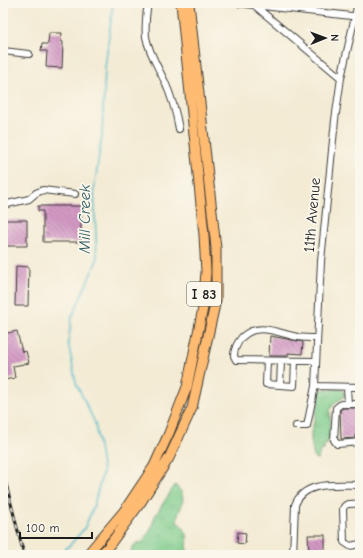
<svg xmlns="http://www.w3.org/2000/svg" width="363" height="558" viewBox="0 0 363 558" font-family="'Comic Neue',sans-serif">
  <defs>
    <pattern id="grass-tufts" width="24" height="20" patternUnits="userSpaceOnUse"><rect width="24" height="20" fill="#7dcb8b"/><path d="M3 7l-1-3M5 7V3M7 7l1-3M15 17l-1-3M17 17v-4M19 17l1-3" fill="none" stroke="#6bae77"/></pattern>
    <pattern id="building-back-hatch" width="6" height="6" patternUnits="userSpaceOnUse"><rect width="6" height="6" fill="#d39ac5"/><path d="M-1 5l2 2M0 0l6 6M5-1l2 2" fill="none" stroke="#aa7d9f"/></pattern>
  </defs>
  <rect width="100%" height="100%" fill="#fbf7ec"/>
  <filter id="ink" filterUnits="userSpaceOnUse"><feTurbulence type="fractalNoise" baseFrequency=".025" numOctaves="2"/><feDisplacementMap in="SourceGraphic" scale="8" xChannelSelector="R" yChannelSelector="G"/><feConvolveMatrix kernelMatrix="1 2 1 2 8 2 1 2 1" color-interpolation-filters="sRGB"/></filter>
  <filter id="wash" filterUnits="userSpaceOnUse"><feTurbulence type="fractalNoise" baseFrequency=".012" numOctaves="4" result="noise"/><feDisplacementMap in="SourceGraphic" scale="16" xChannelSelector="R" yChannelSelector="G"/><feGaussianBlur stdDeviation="0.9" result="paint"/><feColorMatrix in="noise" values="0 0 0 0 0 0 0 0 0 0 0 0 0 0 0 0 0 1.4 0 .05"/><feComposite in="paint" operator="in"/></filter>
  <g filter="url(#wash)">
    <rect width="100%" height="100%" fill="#f3ebd4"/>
    <path fill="url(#grass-tufts)" stroke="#4c7454" d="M322 389H340L344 391 345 394 343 398C337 401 333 404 330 410L331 439H328V443L324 444V450L320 451 318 459 314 458 311 440V431L312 430 319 398 317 393Z
      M175 485C191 499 178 506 177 522 191 532 187 540 187 555H131L132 547 137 543H142L151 529 155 516Z"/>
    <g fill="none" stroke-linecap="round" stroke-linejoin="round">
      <path stroke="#4fbacc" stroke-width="1.5" d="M63 551 67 555
        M58 555 69 546 84 529 93 508 103 472 95 423 76 383 68 342 72 317 97 260 94 190 102 135 105 68 113 3"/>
    </g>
    <g id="blocks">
      <path fill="url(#building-back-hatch)" d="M49 33H62L61 41 63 42 62 68 46 67 47 51H41L42 44H48Z
        M38 206H81V242H43V211H38Z
        M3 220H27V246H3Z
        M16 266 29 267 28 306H15Z
        M17 331 22 352 26 351 29 363 13 366 15 378 4 380 3 334Z
        M270 336 303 342 302 354 288 353V356H269Z
        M343 408H360V435H355V438L341 439 340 410Z
        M238 532 246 533 245 544 237 543Z
        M308 535H325V552L320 553V555H312V552H309Z"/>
    </g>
  </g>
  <g filter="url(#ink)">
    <use href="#blocks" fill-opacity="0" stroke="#3c3b38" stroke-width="1"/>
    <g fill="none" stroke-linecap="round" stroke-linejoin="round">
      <g stroke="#3c3b38" stroke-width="8">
        <path id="minor" d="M148 3C146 14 145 26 146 37 149 53 158 67 165 82 172 98 176 112 179 129
          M237 3 360 17
          M358 3 341 78 335 120 321 261 315 386 360 387
          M254 5 341 78
          M3 51 29 54
          M3 205 29 199 36 193 43 190 75 194
          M267 361 266 384 294 386 295 361
          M315 361 236 360 234 356C234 349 237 343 242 337 259 321 279 334 298 337 304 338 311 338 317 338
          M280 385 281 361
          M347 387 348 404H360
          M348 404H341L336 408 334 440 337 444 360 442
          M296 426H307L315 386
          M360 504C353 504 345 502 343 509L344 542 350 546 360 544
          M293 555 295 505C304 480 338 485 360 485"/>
      </g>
      <g stroke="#3c3b38" stroke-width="11">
        <path id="highway" d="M87 555 124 511 154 466 169 433 187 387 203 308 206 272 204 235 181 3
          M100 555 108 547 141 502 169 458 192 408 216 300V248L189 3"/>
      </g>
      <use href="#minor" stroke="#fff" stroke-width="6"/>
      <use href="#highway" stroke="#ffbb71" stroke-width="9"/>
      <g stroke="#1c1c1c" stroke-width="3">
        <path id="rail" d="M3 472 24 555"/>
      </g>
      <use href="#rail" stroke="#fbf7ec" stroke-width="1.5" stroke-dasharray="4.5" stroke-linecap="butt"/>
    </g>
  </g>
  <g text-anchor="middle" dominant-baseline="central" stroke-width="3.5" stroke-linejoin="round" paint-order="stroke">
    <rect fill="#fbf7ec" stroke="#5f5e5a" stroke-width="1" x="187" y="282" width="34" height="24" rx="3"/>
    <g font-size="14" font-weight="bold" fill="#1c1c1c">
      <text x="204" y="294">I 83</text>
    </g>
    <g font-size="15" fill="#1c1c1c" stroke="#fbf7ec">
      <text transform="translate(312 215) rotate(-85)">11th Avenue</text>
    </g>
    <g font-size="16" font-style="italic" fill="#305b62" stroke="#fbf7ec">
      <text transform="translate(85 219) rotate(-90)">Mill Creek</text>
    </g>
  </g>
  <rect width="363" height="558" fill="none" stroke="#fbf7ec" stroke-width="16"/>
  <g transform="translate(325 38) rotate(89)" stroke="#fbf7ec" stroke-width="3" paint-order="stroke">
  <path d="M0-3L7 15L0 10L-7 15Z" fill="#1c1c1c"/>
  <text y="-6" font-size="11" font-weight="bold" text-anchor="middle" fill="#1c1c1c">N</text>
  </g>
  <path d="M20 532v6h72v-6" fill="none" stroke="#1c1c1c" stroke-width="2"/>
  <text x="26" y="532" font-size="12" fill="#1c1c1c" stroke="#fbf7ec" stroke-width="3" paint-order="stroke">100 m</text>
</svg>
